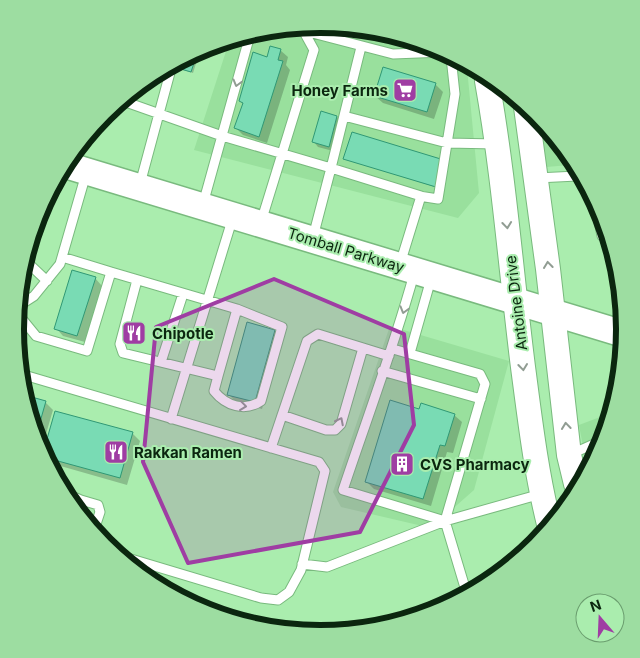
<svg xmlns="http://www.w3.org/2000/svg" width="640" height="658" viewBox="0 0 640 658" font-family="Inter,sans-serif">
  <rect width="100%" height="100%" fill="#aaedae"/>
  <path fill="#99e09d" d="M320 24 437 47 467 68 479 193 458 218 194 150 229 42Z
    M539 118 570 165 546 167Z
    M390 326 509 361 474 490 431 528 341 507 333 492Z
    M608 414 602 446 587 468 579 425Z"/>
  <path fill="#0003" d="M280 50 288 57 286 65 290 70 267 143 243 135 236 128 244 105 240 101 268 58Z
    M196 52 199 54 193 73 174 67Z
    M435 84 443 92 434 119 383 103 375 96Z
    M322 113 337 117 342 122 333 151 318 147 314 142Z
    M345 158 443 161 438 188Z
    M95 278 102 286 85 342 63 336 56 328Z
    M274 331 282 339 262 409 236 402 228 394Z
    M29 398 45 402 53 410 41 451 38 445Z
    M56 412 132 433 140 441 127 485 50 463 44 454Z
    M454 415 462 422 453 453 447 452 431 506 374 489 367 482Z"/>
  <path fill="#79dbb4" stroke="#309875" d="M270 46 281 49 278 60 283 61 259 137 234 128 243 103 239 101 253 52 267 57Z
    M198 51 191 72 174 67Z
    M383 67 436 83 427 112 374 96Z
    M321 111 337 116 329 147 312 142Z
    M352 132 444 160 436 187 343 159Z
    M72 270 96 277 77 336 54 329Z
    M247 322 275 330 255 402 227 395Z
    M28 396 46 401 36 436Z
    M390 400 419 409 421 403 455 414 445 446 440 445 423 499 365 482Z
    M55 411 133 432 120 478 47 458 43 453Z"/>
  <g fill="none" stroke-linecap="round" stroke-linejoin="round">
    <g stroke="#79ba7e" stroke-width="11">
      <path id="lane" d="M297 29 393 54 444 52
        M361 47 331 168 421 196 400 264
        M123 101 222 136 331 168 313 237
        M344 116 447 143 496 144
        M537 178 577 176
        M140 184 171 69
        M419 196 438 199 455 94 451 57
        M595 202 602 236 607 237
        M203 204 248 42 252 37
        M261 222 314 50 303 30 304 27
        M28 263 47 281
        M111 272 237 309 218 376 123 353 120 344 137 280
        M414 274C394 347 367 418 343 490L445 521 466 591
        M20 305 34 296 60 264 86 174
        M18 314 36 336 87 351 111 272 62 257
        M393 349 480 374 485 384 445 521
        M410 353 431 279
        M161 362 183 294
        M382 371 481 399
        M24 375 319 462 325 471 301 570 289 592 278 600 261 598 121 556
        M218 376 214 391C226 406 245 412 261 401L282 327 237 309
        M282 415 326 430H335L341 424 363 348
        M171 419 233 217
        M271 448 307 341 318 334 389 356
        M569 455 603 440
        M72 496 81 500 79 507
        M81 500 98 505 100 512 94 530
        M302 564 327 567 445 521 541 494"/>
    </g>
    <g stroke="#79ba7e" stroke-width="26">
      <path id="secondary" d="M487 81C504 176 511 272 523 367 530 420 536 472 549 524
        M526 107 548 269 569 455 576 484"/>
    </g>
    <g stroke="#79ba7e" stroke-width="29">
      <path id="primary" d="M69 166 624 334"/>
    </g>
    <use href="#lane" stroke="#fff" stroke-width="9"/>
    <use href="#secondary" stroke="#fff" stroke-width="24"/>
    <use href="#primary" stroke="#fff" stroke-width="26"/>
  </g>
  <defs><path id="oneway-chevron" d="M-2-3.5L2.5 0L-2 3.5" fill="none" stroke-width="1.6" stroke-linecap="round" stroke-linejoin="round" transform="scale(1.25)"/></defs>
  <g stroke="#919d93">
    <use href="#oneway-chevron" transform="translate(237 83) rotate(105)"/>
    <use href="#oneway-chevron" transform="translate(507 225) rotate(84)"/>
    <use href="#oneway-chevron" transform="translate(548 265) rotate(-97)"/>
    <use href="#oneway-chevron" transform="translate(404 310) rotate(106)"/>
    <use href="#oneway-chevron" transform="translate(523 367) rotate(83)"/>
    <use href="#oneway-chevron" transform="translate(243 406) rotate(7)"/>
    <use href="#oneway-chevron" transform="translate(340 421) rotate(-63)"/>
    <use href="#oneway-chevron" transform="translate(566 426) rotate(-96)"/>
  </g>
  <path fill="#9f3da3" fill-opacity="0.2" stroke="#9f3da3" stroke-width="4" stroke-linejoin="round" d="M274 279 404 334 414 425 360 532 188 563 143 462 156 327Z"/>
  <defs>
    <g id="supermarket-square" transform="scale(1.25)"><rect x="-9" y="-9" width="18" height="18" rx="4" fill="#9f3da3" stroke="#aaedae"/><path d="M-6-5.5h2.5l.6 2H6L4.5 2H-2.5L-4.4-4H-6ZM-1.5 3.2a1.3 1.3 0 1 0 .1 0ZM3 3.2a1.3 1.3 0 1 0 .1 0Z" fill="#fff"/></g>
    <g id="restaurant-square" transform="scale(1.25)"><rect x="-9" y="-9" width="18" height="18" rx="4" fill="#9f3da3" stroke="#aaedae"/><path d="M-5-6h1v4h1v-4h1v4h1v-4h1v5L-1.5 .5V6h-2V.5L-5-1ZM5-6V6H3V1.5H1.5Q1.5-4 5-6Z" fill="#fff"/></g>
    <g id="building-square" transform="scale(1.25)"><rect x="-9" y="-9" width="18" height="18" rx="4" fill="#9f3da3" stroke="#aaedae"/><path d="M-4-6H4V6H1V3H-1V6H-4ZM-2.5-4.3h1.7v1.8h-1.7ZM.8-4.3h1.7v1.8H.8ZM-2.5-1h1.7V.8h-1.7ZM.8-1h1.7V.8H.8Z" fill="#fff"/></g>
  </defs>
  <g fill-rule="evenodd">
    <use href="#supermarket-square" x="405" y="90"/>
    <use href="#restaurant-square" x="134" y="333"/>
    <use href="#restaurant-square" x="116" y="452"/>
    <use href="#building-square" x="402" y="464"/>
  </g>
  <g text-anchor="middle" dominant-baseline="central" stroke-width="4" stroke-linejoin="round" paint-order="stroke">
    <g font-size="15" font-weight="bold" fill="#0b260f" stroke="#aaedae" text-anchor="start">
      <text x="388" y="90" text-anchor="end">Honey Farms</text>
      <text x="152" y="333">Chipotle</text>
      <text x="134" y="452">Rakkan Ramen</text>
      <text x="420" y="464">CVS Pharmacy</text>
    </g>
    <g font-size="15" fill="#0b260f" stroke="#aaedae">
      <text transform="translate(346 250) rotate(17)">Tomball Parkway</text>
      <text transform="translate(516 303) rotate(-97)">Antoine Drive</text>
    </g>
  </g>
  <path d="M0 0H640V658H0ZM24 329a296 296 0 1 1 592 0a296 296 0 1 1-592 0Z" fill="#9ddda1" fill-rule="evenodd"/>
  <path fill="none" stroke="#0b260f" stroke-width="6" d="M24 329a296 296 0 1 1 592 0a296 296 0 1 1-592 0Z"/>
  <g transform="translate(600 618) rotate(341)"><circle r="24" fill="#aaedae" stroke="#6a9d6e"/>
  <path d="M0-4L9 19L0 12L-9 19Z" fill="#9f3da3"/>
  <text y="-8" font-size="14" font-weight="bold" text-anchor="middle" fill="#0b260f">N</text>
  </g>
</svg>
